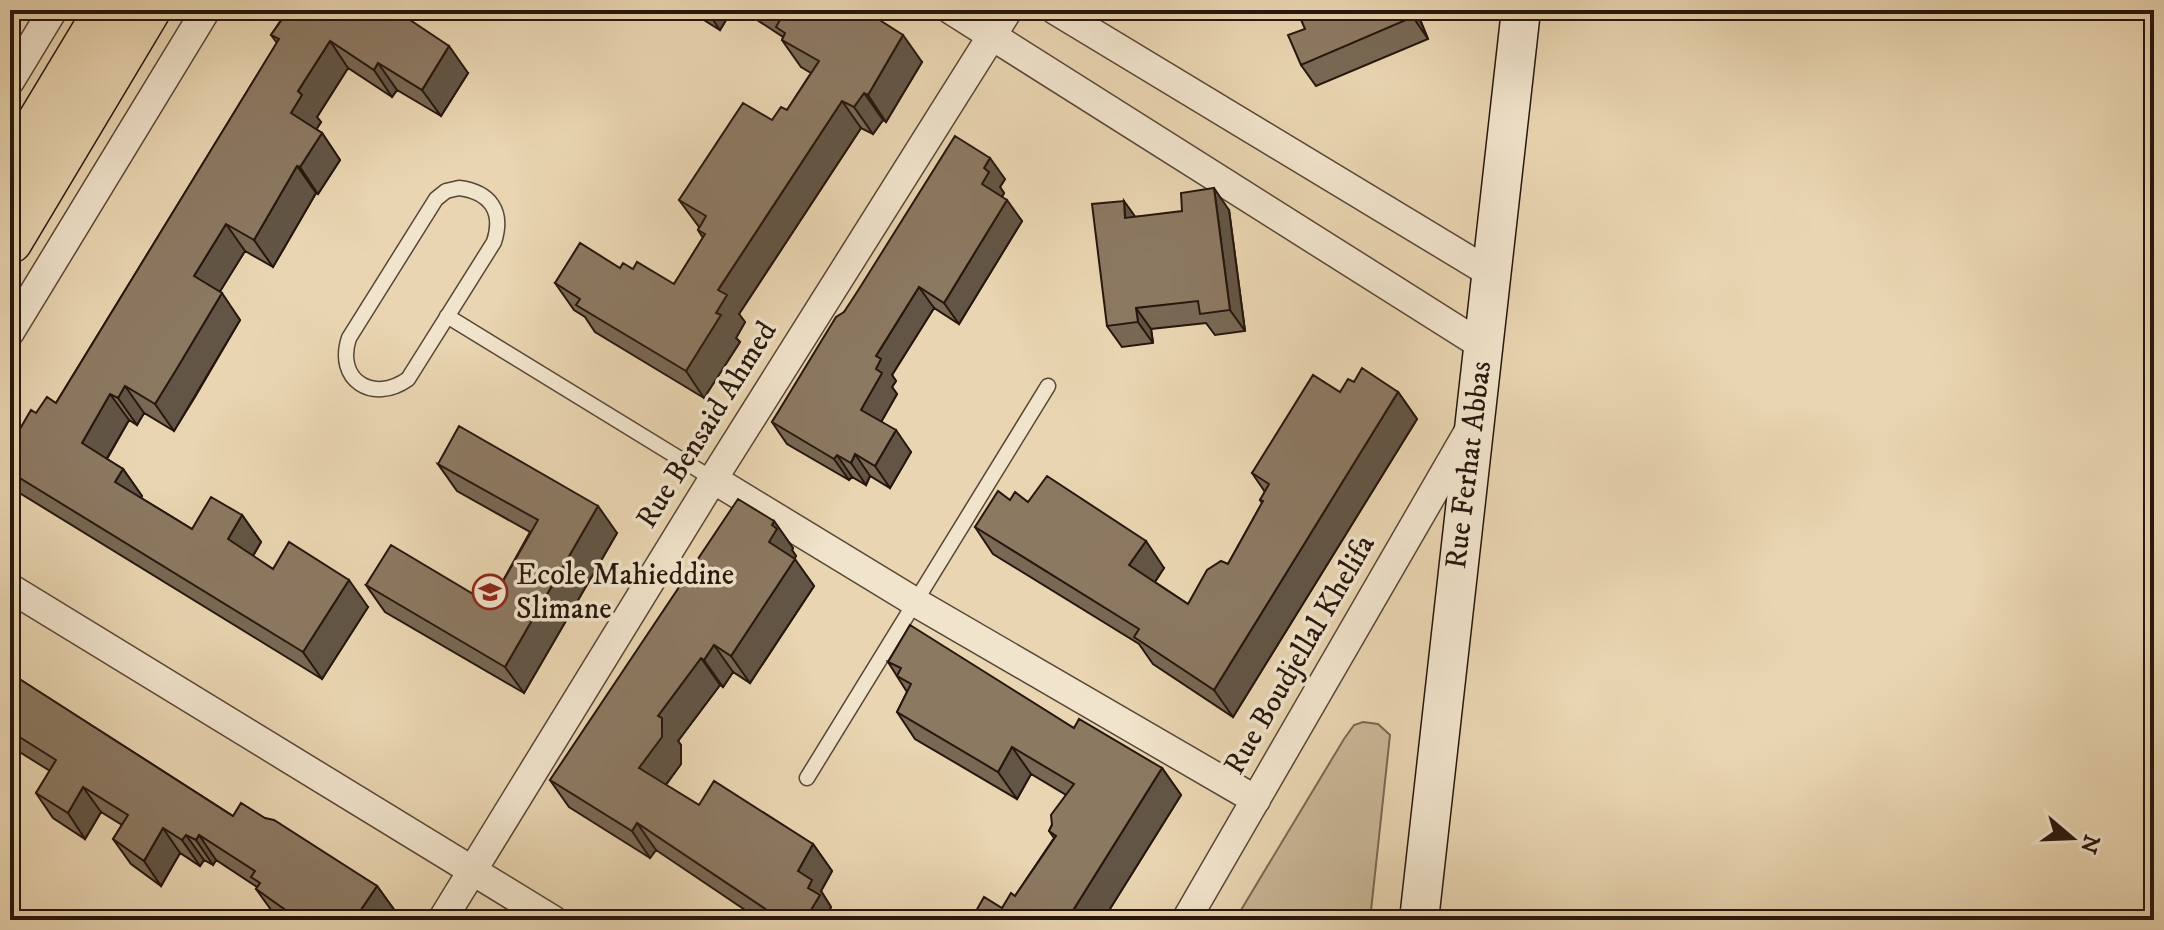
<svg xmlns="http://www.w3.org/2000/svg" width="2164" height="930" viewBox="0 0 2164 930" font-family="'IM FELL DW Pica',serif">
  <rect width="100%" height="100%" fill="#e9d5b1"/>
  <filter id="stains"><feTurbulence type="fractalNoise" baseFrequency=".0025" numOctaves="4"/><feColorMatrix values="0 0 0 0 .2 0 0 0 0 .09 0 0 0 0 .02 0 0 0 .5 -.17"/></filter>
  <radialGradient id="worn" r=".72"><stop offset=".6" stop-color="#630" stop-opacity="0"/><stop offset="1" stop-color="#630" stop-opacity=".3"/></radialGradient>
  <path fill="#c8b595" stroke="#786651" stroke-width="2" d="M1363 722 1378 724 1390 735 1370 920H1235L1344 739 1354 725Z"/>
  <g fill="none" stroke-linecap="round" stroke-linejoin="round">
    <g stroke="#584636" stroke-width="17">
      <path id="lane" d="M459 188C490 192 504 211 494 242L408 379C373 404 335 380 349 338L436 199 446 191Z
        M447 316 713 479
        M807 778 1048 386"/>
    </g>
    <g stroke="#584636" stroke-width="31">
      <path id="street" d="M951 10 1483 346
        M1055 10 1492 274
        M10 81 53 10
        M10 332 206 10
        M713 479 915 602 1256 800
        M10 588 553 920
        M442 920 713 479 1008 10
        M1186 920 1470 429"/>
    </g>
    <g stroke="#27160d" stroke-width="41">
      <path id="secondary" d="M1419 920 1521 10"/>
    </g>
    <g stroke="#27160d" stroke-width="47">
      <path id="primary" d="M10 171 107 10
        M10 241 148 10"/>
    </g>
    <use href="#lane" stroke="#f1e4cc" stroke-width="14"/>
    <use href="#street" stroke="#f1e4cc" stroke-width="28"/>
    <use href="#secondary" stroke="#f1e4cc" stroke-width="38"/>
    <use href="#primary" stroke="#e9d5b1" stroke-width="44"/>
  </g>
  <path fill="#786854" stroke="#27160d" stroke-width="2" d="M688 10H732L720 30Z
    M742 10H864L922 62 886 122 883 120 873 134 861 128 739 314 745 322 736 338 740 342 704 398 595 332 585 317 574 310 555 283 620 268 633 269 674 284 703 238 698 230 699 227 679 200 772 120 787 110 811 73 801 67 782 40 783 37Z
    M1416 10 1428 39 1316 86 1301 65 1305 29Z
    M277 13 468 73 441 116 397 90 392 97 348 68 317 117 321 122 316 129 322 133 340 160 318 194 316 193 273 267 245 251 219 292 240 320 195 397 174 431 144 413 137 425 129 420 107 459 123 469 142 496 141 498 192 529 242 515 261 542 253 556 273 569 368 607 322 679 18 492 10 481V446L36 413 56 403 277 43 271 35 281 20Z
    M1005 179 1000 187 1004 193 1002 197 1022 221 959 324 934 308 892 375 896 381 892 387 897 394 881 422 911 452 890 488 870 476 866 485 852 477 849 480 787 444 772 422 844 312Z
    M1229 210 1245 331 1215 335 1206 323 1151 329 1153 343 1122 347 1107 326 1136 217Z
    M1354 382 1398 392 1417 419 1233 717 1153 664 1139 644 993 554 975 527 1010 500 1028 502 1164 568 1155 582 1188 604 1228 564 1262 503 1260 500 1265 492 1252 473 1340 392Z
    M438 464 617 533 524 693 385 612 366 585 490 604 530 532 457 491Z
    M774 521 793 548 792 550 796 556 794 559 814 586 750 683 733 672 723 687 720 685 678 741 681 745V764L666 785 699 805 813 844 832 871 821 891 831 907 830 909 838 920H760L656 850 650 858 569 807 550 780Z
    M888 662 1074 728 1162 768 1181 795 1103 920H971L1002 908 1015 896 1054 838 1049 831 1066 795 1031 774 1017 799 915 739 897 712 907 692Z
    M10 673 233 816 265 818 377 886 395 911 282 920 274 914 256 889 257 887 216 860 213 865 204 860 200 866 180 853 161 886 131 864 113 839 122 825 101 812 85 839 53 818 36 793 50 771 10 746Z"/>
  <path fill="#625545" stroke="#27160d" stroke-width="2" d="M706 10H732L720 30Z
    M1410 10H1416L1428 39 1413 17Z
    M903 35 922 62 886 122 868 95Z
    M330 41 348 68 317 117 321 122 310 140 291 113 298 91Z
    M449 46 468 73 441 116 422 90Z
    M378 63 397 90 392 97 374 70Z
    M864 93 883 120 873 134 854 107Z
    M842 101 861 128 739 314 745 322 736 338 740 342 704 398 686 371 716 313 718 290Z
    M322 133 340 160 318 194 300 167Z
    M990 158 1005 179 1000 187 1004 193 997 205 982 184 984 168Z
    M297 166 316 193 273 267 254 240Z
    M1214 188 1229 210 1245 331 1230 310Z
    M1007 200 1022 221 959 324 944 303Z
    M1124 201 1139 222 1125 218Z
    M226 224 245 251 213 303 194 276Z
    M919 287 934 308 892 375 896 381 892 387 897 394 876 431 861 410 876 369V356Z
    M222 293 240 320 174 431 155 404Z
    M1136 308 1151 329 1153 343 1138 322Z
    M125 386 144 413 137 425 118 398Z
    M1398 392 1417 419 1233 717 1214 690Z
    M110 394 129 420 100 470 82 443Z
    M896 430 911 452 890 488 875 466Z
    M855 454 870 476 866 485 851 463Z
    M837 455 852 477 849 480 834 459Z
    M123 469 142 496 134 509 115 482Z
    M598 506 617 533 524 693 505 667Z
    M242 515 261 542 247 566 228 539Z
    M774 521 793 548 792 550 796 556 788 569 769 542 772 525Z
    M1146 541 1164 568 1148 592 1129 565Z
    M795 559 814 586 750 683 731 656Z
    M349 580 368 607 322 679 303 652Z
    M714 645 733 672 723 687 704 660Z
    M701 658 720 685 678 741 681 745V764L658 795 639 768 658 716Z
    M1012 747 1031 774 1017 799 998 772Z
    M1162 768 1181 795 1103 920H1067Z
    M83 787 101 812 85 839 68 813Z
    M637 823 656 850 650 858 632 831Z
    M163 828 180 853 161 886 144 861Z
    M186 835 204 860 200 866 182 840Z
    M199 835 216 860 213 865 196 840Z
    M813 844 832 871 821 891 831 907 830 909 838 920H805L798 871Z
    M377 886 395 911 388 920H354Z"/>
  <path fill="#8c7962" stroke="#27160d" stroke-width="2" d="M279 10H395L449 46 422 90 378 63 374 70 330 41 298 91 302 95 291 113 322 133 300 167 297 166 254 240 226 224 194 276 222 293 176 370 155 404 125 386 118 398 110 394 82 443 123 469 115 482 192 529 211 497 242 515 228 539 273 569 289 542 349 580 303 652 10 472V446L31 410 36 413 47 397 56 403 279 39 271 35 283 18 277 13Z
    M765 10H864L903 35 868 95 864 93 854 107 842 101 718 290 727 295 716 313 721 315 686 371 576 305 580 299 555 283 580 243 620 268 623 263 633 269 637 262 674 284 705 234 698 230 706 216 679 200 743 103 772 120 781 107 787 110 819 61 782 40 785 33 776 27 780 20Z
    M1297 10H1410L1413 17 1301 65 1288 35 1305 29Z
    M955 136 990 158 984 168 989 172 982 184 1007 200 944 303 919 287 876 356 881 359 876 369 882 373 861 410 896 430 875 466 855 454 851 463 837 455 834 459 772 422 836 317 844 312 859 289Z
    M1214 188 1230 310 1200 314 1198 301 1136 308 1138 322 1107 326 1092 204 1124 201 1125 218 1182 211 1181 193Z
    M1362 368 1398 392 1214 690 1134 637 1139 629 975 527 998 491 1010 500 1015 492 1028 502 1047 476 1146 541 1129 565 1188 604 1207 570 1221 561 1228 564 1263 501 1260 500 1269 484 1252 473 1313 375 1340 392 1348 379 1354 382Z
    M459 426 598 506 505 667 366 585 391 545 490 604 538 520 438 464Z
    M738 499 774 521 772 525 777 529 769 542 795 559 731 656 714 645 704 660 701 658 658 716 662 718V737L639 768 699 805 714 781 813 844 798 871 812 880 808 888 820 895 805 920H782L637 823 632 831 550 780Z
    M910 625 1074 728 1079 719 1162 768 1067 920H971L984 897 1002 908 1011 893 1015 896 1056 836 1049 831 1052 825 1051 815 1074 784 1012 747 998 772 897 712 911 684 897 676 901 668 888 662Z
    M10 673 233 816 241 803 265 818 274 820 377 886 354 920H282L287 911 256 889 260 883 251 877 255 871 199 835 196 840 186 835 182 840 163 828 144 861 113 839 128 815 83 787 68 813 36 793 56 760 10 731Z"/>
  <defs>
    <g id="school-ring" transform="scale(1.8)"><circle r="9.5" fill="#f1e4cc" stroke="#8f2418" stroke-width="1.5"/><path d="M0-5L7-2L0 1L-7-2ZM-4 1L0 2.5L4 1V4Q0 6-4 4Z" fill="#8f2418"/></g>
  </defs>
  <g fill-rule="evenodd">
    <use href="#school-ring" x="490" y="592"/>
  </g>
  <g text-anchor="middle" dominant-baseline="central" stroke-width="7" stroke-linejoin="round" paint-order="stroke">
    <g font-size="30" fill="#27160d" stroke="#f1e4cc">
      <text transform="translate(707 425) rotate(-58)">Rue Bensaid Ahmed</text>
      <text transform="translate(1469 465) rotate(-83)">Rue Ferhat Abbas</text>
      <text transform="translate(1300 655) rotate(-60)">Rue Boudjellal Khelifa</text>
    </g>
    <g font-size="30" fill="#27160d" stroke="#f1e4cc" text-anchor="start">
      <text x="516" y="575">Ecole Mahieddine<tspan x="516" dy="34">Slimane</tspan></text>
    </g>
  </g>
  <rect width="2164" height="930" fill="none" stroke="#e9d5b1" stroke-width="40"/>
  <rect x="12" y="12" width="2140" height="906" fill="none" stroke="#27160d" stroke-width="4"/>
  <rect x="20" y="20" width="2124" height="890" fill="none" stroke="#27160d" stroke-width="2"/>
  <g transform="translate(2072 838) rotate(109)" stroke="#f1e4cc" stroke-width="6" paint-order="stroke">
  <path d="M0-6L14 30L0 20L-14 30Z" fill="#27160d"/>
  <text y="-12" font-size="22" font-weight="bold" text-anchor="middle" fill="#27160d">N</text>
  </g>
  <rect width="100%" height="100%" filter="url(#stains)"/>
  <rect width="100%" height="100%" fill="url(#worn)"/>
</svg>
